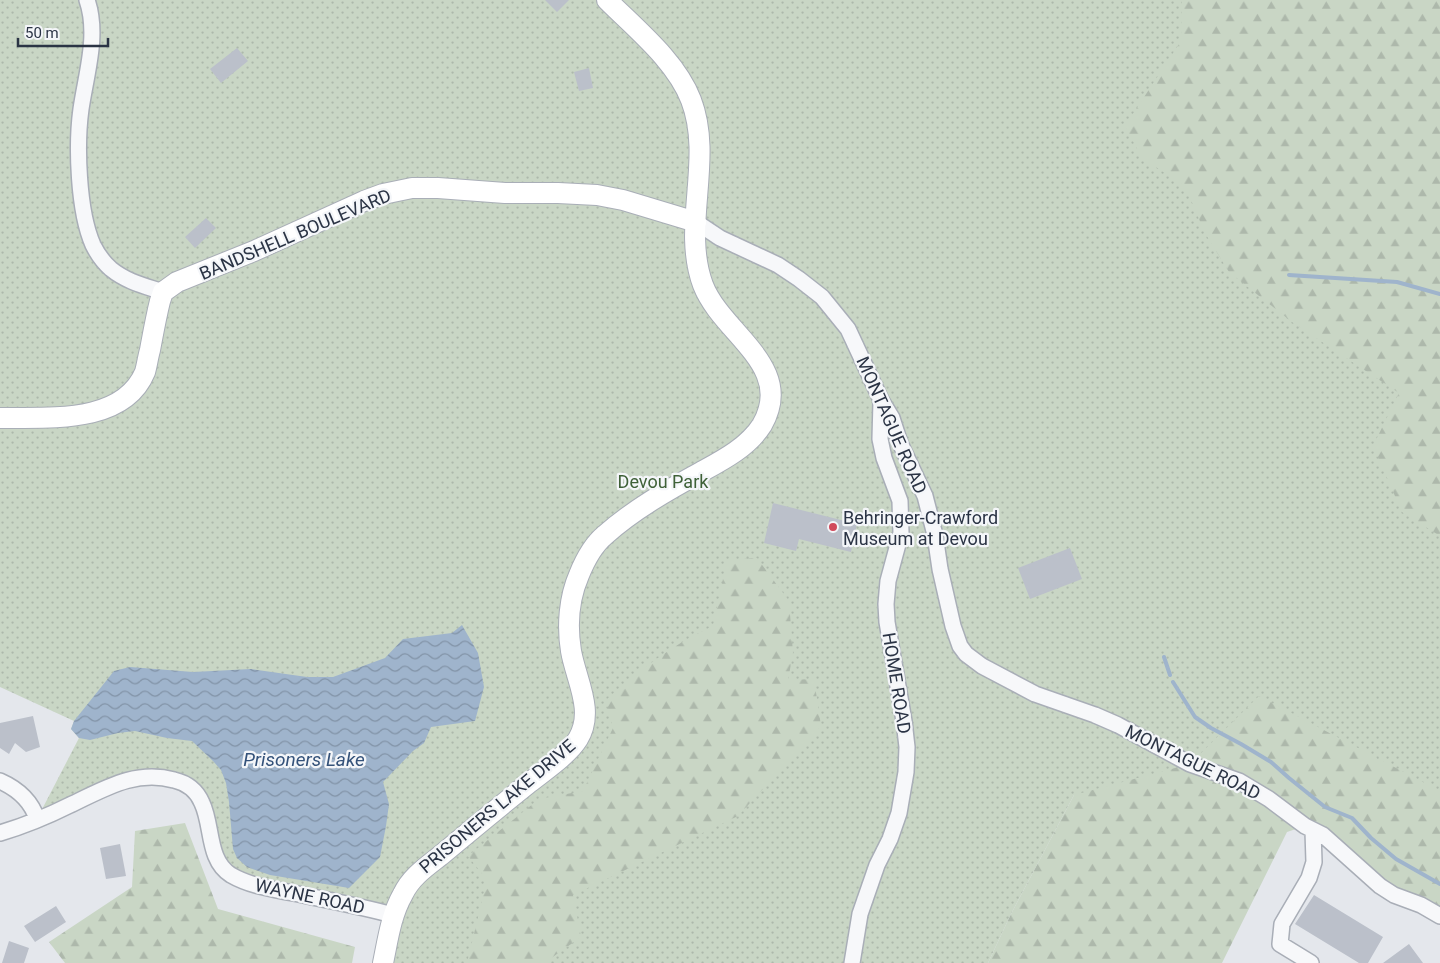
<svg xmlns="http://www.w3.org/2000/svg" width="1440" height="963" viewBox="0 0 1440 963" font-family="Roboto,sans-serif">
  <defs>
    <pattern id="green-dots" width="8" height="8" patternUnits="userSpaceOnUse" patternTransform="scale(1.25)"><rect width="8" height="8" fill="#c9d6c5"/><path d="M2 2h.1M6 6h.1" fill="none" stroke="#adb8ab" stroke-width="1.8" stroke-linecap="round"/></pattern>
    <pattern id="forest-firs" width="22" height="20" patternUnits="userSpaceOnUse" patternTransform="scale(1.25)"><rect width="22" height="20" fill="#c9d6c5"/><path d="M5 1l3.5 6h-7zM16 11l3.5 6h-7z" fill="#adb8ab"/></pattern>
    <pattern id="water-waves" width="16" height="10" patternUnits="userSpaceOnUse" patternTransform="scale(1.25)"><rect width="16" height="10" fill="#9fb4cc"/><path d="M0 5q4-4 8 0t8 0" fill="none" stroke="#8293a7"/></pattern>
  </defs>
  <rect width="100%" height="100%" fill="#e4e7ec"/>
  <path fill="url(#green-dots)" d="M0 0H1440V916L1313 831 1074 795 1011 914 988 963H383L393 915 231 875 202 803 161 776 37 819 79 738 71 729 74 721 0 687Z"/>
  <path fill="url(#forest-firs)" d="M1182 0H1440V536L1402 512 1373 446 1399 393 1292 322 1229 272 1205 233 1185 186 1142 158 1125 126 1181 41Z
    M757 558 789 601 793 653 788 680 814 679 821 726 738 816 573 895 581 937 547 961V963H467L487 880 468 856 539 799 583 791 613 728 606 700C638 671 673 644 713 626L727 560Z
    M1259 696 1438 790H1440V916L1394 895 1305 826 1287 832 1222 963H988L1011 914 1074 795 1190 764Z
    M185 823 218 909 355 947 352 963H65L49 942 132 887 135 831Z"/>
  <path fill="url(#water-waves)" d="M462 625 478 653 484 687 475 721 431 727 424 743 413 751 383 782 389 804 386 826 380 857 349 888 270 875 247 867 237 858 233 849 229 802 226 783 221 770 213 761 192 741 167 738 135 731 118 733 90 740 79 738 71 729 74 721 114 671 130 667 193 672 251 669 307 677H333L385 658 403 639 452 633Z"/>
  <g fill="none" stroke-linecap="round" stroke-linejoin="round">
    <path stroke="#9fb4cc" stroke-width="4" d="M1289 275 1397 282 1440 294
      M1164 657 1170 675
      M1173 682 1195 717 1211 728 1241 744 1271 762 1289 778 1325 807 1352 818 1371 838 1396 859 1440 884"/>
  </g>
  <path fill="#bbc0ca" d="M545 0H569L557 12Z
    M237 48 248 61 221 83 210 69Z
    M589 68 593 88 579 91 574 72Z
    M206 218 216 228 195 248 185 237Z
    M773 503 857 524 851 552 799 539 796 551 764 543Z
    M1070 548 1082 579 1030 599 1018 568Z
    M33 716 40 747 26 752 15 743 9 754 0 748V723Z
    M120 844 126 876 106 879 100 848Z
    M1314 895 1383 937 1368 963H1359L1295 924Z
    M56 906 66 922 35 942 24 926Z
    M9 941 29 948 24 963H2Z
    M1409 944 1423 963H1383Z"/>
  <g fill="none" stroke-linecap="round" stroke-linejoin="round">
    <g stroke="#a9aeb7" stroke-width="18">
      <path id="street" d="M87 0C99 35 86 74 81 109 76 145 78 211 93 245 97 253 104 263 111 269 127 282 145 286 163 292
        M696 222 720 238 778 265 799 279 822 297 848 329 881 400 892 418 900 443 925 496 935 535 940 569 953 626 960 646 966 654 982 666 1035 694 1095 715 1118 725 1190 764 1239 781 1269 799 1305 826 1323 835 1380 886 1394 895 1421 905 1440 916
        M0 781C18 789 31 800 37 819
        M0 833C24 826 48 816 70 805 104 789 136 769 174 780 187 783 197 791 202 803 213 826 207 860 231 875 250 886 272 889 293 893 327 900 360 906 393 915
        M852 963 860 914 877 865 890 839 899 813 906 772 907 747 904 721 887 622 886 604 888 581 901 533 900 501 884 458 880 439 881 401
        M1311 963 1280 944 1282 924 1309 878 1314 862 1313 831"/>
    </g>
    <g stroke="#a9aeb7" stroke-width="22">
      <path id="secondary" d="M0 418C47 417 123 425 145 372 147 365 148 357 150 350 153 334 156 317 160 301L163 292 177 282 254 251 364 201 383 194 412 188H438L505 193H558L597 195 623 200 696 222
        M383 963C388 939 391 915 403 894 411 877 426 867 440 856 470 831 499 807 529 783 544 771 568 755 578 739 595 711 576 680 571 651 567 626 569 598 579 575 585 560 593 545 605 535 633 510 668 490 701 472 723 460 748 447 762 425 796 366 722 334 703 285 681 226 714 160 691 100 676 61 636 29 607 0"/>
    </g>
    <use href="#street" stroke="#f7f8fa" stroke-width="15"/>
    <use href="#secondary" stroke="#fff" stroke-width="20"/>
  </g>
  <circle fill="#d1495b" stroke="#f4f6f9" stroke-width="2" cx="833" cy="527" r="5"/>
  <g text-anchor="middle" dominant-baseline="central" stroke-width="4.5" stroke-linejoin="round" paint-order="stroke">
    <g font-size="18" fill="#2b3445" stroke="#f4f6f9">
      <text transform="translate(295 234) rotate(-23)">BANDSHELL BOULEVARD</text>
      <text transform="translate(892 425) rotate(66)">MONTAGUE ROAD</text>
      <text transform="translate(897 683) rotate(81)">HOME ROAD</text>
      <text transform="translate(1193 762) rotate(26)">MONTAGUE ROAD</text>
      <text transform="translate(497 806) rotate(-40)">PRISONERS LAKE DRIVE</text>
      <text transform="translate(310 896) rotate(12)">WAYNE ROAD</text>
    </g>
    <g font-size="18" fill="#3f6138" stroke="#f4f6f9">
      <text x="663" y="481">Devou Park</text>
    </g>
    <g font-size="18" fill="#2b3445" stroke="#f4f6f9" text-anchor="start">
      <text x="843" y="517">Behringer-Crawford<tspan x="843" dy="21">Museum at Devou</tspan></text>
    </g>
    <g font-size="19" font-style="italic" fill="#34527a" stroke="#f4f6f9">
      <text x="304" y="759">Prisoners Lake</text>
    </g>
  </g>
  <path d="M18 38v8h90v-8" fill="none" stroke="#2b3445" stroke-width="2.5"/>
  <text x="25" y="38" font-size="15" fill="#2b3445" stroke="#f4f6f9" stroke-width="4" paint-order="stroke">50 m</text>
</svg>
